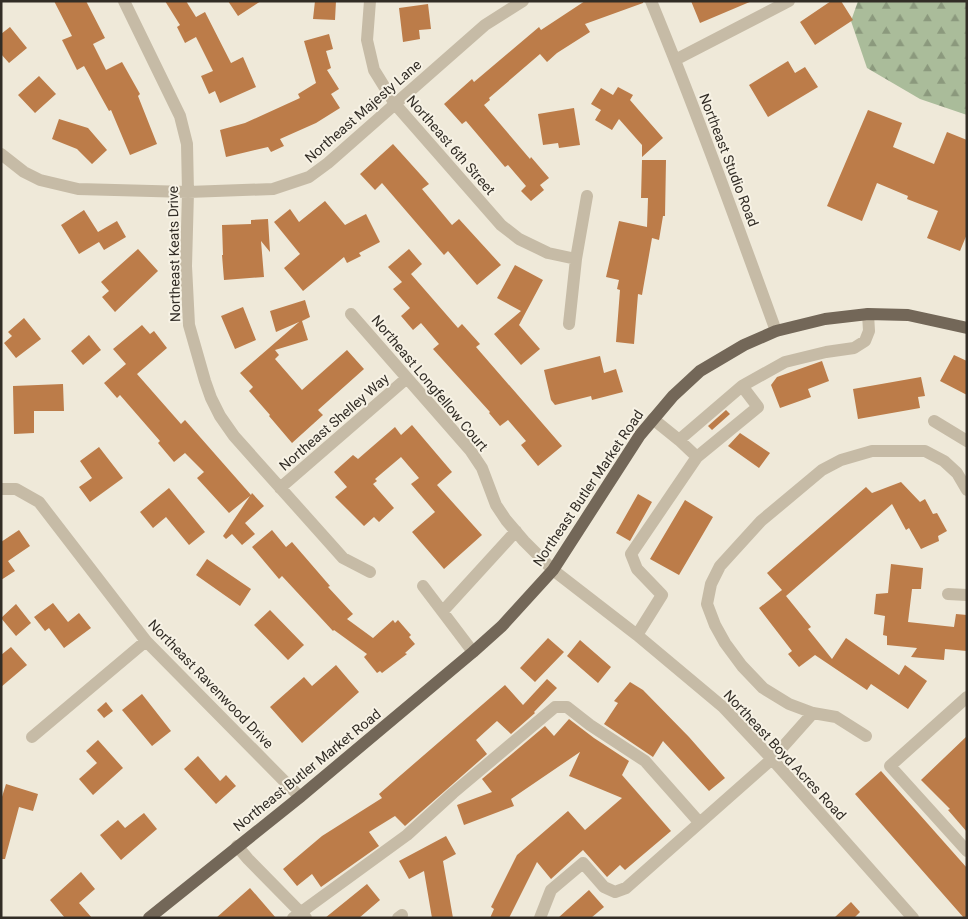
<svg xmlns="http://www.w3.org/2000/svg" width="968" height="919" viewBox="0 0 968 919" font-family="Roboto,sans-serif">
<defs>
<pattern id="forest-firs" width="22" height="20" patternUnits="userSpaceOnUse" patternTransform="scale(1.25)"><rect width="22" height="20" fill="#aabc9a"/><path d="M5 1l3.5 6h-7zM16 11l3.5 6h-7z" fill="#8b997d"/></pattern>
</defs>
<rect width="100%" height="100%" fill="#efe9d9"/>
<path fill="url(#forest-firs)" d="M858,1H967V115L920,99L867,68L851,21Z"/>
<path fill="#bc7c49" d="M54,1H86L105,38L93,44L106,70L122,62L140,94L138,96L157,144L130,155L111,110L109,111L84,66L77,70L62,40L72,36Z
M165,1H186L196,17L205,12L231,63L243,57L256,87L220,103L215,91L209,94L201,76L213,71L196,37L185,43L177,27L180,25Z
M228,1H261L238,16Z
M315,1H336L335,20L313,19Z
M585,1H643V3L585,24L590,32L557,53L547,62L540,54L489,98L490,100L484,105L530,159L531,157L549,178L540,185L544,190L531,201L521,191L526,186L508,165L505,167L466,121L462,124L444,104L472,79L474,82L539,27L541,30Z
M691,1H752L700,23Z
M831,1H841L853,20L815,45L800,22Z
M428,4L431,29L419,30L420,39L403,42L399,8Z
M10,27L27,48L9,63L1,54V34Z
M329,34L333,49L326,51L331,68L327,70L339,89L331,94L340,108L316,123L280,139L284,146L271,152L268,147L226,157L220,130L245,123L300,98L298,94L316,83L304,41Z
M788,61L795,73L805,67L818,87L768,117L749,85Z
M39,76L56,94L35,113L18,95Z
M618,87L633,95L630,100L663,138L642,157V145L619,119L612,130L595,120L601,110L591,104L601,88L613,95Z
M574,108L580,145L559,148L558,143L543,145L538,114Z
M868,110L902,123L893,147L934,164L947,132L967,140V234L960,251L927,238L938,211L907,199L908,196L877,183L862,221L827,206Z
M59,119L88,128L107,150L92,164L77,149L52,139Z
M393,144L429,184L422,189L452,225L459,219L501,265L477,285L448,251L444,255L382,183L375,190L360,174Z
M642,160H666L665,216H663L659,240L652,238L642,295L638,294L634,344L616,342L620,290L617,289L619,280L606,277L619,221L647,227L648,198H641Z
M325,201L345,225L366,214L380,242L359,253L361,256L347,263L344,257L303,291L284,268L300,254L274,222L290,209L299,222Z
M84,210L98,232L117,221L126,237L104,250L99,242L79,254L61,225Z
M268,219L270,252L261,241L264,277L224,280L222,255H223L222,225L251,224V220Z
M138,249L158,271L115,312L102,297L109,291L101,282Z
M409,249L422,264L411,274L458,328L462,324L480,344L476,347L562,446L538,466L521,445L526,441L508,420L500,426L489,413L490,412L433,349L439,344L421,323L413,330L401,316L410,308L393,289L402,282L388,267Z
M515,265L543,280L519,325L540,349L521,365L494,334L521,311L497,298Z
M305,300L310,317L302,321L308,340L275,350L279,355L275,359L302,390L347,350L364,369L318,410L323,415L292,443L269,416L270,415L249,391L253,387L240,373L299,322L276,332L270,311Z
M243,307L256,340L235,349L221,316Z
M24,318L41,339L16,358L4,343L12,336L8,332Z
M142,325L150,334L154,331L167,348L137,374L181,424L185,420L251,495L252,493L264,506L245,523L255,534L242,545L232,534L226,539L223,536L250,496L229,513L197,478L204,472L185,453L174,462L158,443L160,441L120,395L117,398L104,383L126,364L113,349Z
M89,335L101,350L83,365L71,351Z
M954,355L967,361V395L940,381Z
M600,356L604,373L616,369L623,392L592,400L591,396L555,405L551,400L544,370Z
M822,361L829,381L808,389L811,397L780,408L771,385L777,377Z
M921,377L925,396L918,397L920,408L858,419L853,389Z
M63,384L64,411H34V433L14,434L13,386Z
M726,410L730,414L712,430L708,426Z
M412,425L452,472L437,485L482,535L444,569L412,532L435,512L411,484L419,478L401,457L375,479L377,481L373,484L394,508L379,522L374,517L364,526L335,497L347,487L334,472L353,455L358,459L395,427L401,435Z
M740,433L770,453L759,468L728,446Z
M99,447L123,478L90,502L79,487L92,478L80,461Z
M901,482L920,502L925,499L933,514L937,513L947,531L938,536L939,541L921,549L909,528L906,530L892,504L786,596L811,627L808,629L832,659L846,638L899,675L905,665L927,681L908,709L871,684L867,690L815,655L799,667L788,654L792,651L759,608L782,590L767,573L866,487L872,493Z
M169,488L205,532L189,545L166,517L153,528L140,512Z
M638,494L652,502L630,541L616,533Z
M685,500L713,517L679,575L650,559Z
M19,530L30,546L8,561L15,571L1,580V542Z
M272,530L286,547L292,542L330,586L328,587L353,614L347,619L373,638L393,620L395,623L398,620L411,635L409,637L415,644L405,653L407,654L382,673L380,671L377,673L364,657L367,654L334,630L333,631L282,576L279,579L252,547Z
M207,559L251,589L240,606L196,575Z
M891,564L923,568L921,589H912L908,622L954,627L956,614L967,615V651L945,649L944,660L911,657L917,648L887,645V636L883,635L885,616L874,614L876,594L888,593Z
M53,603L68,622L79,613L91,628L64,648L49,628L45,631L34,617Z
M16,604L31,623L16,636L1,618Z
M270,610L304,645L288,660L254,625Z
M548,638L564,652L535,682L520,668Z
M580,640L611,667L598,683L567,656Z
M11,647L27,665L1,687V655Z
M336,665L359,692L302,743L270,707L304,677L312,686Z
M547,679L557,688L534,712L535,713L511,734L497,721L476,740L487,754L405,826L395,816L369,832L379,846L321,887L312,874L297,886L283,869L322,836L382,798L379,794L505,685L523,705Z
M630,682L643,690L689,737L725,778L709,791L663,741L653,757L604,724L618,703L614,701Z
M142,694L171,731L152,746L122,710Z
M106,702L113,711L104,718L97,710Z
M569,719L594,738L629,761L622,775L671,831L625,870L620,865L607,877L583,850L551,879L537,862L509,918H490L494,909L491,907L517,855L568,811L585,830L622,798L569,776L580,752L511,799L514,806L464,825L457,805L492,792L482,779L545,726L554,736Z
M967,736V832L948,810L950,809L921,780Z
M98,740L123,768L93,795L79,779L97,763L86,751Z
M198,756L220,781L226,775L236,786L216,804L184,769Z
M881,771L967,868V918H964L855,794Z
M6,784L38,794L33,811L19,807L5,859H1V800Z
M144,813L157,829L121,860L100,835L118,820L125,828Z
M446,836L456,854L443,861L453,918H432L424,871L409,879L399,861Z
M81,872L95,889L79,903L92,918H65L50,900Z
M367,884L380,900L359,918H325Z
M250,888L276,918H216Z
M589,890L604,907L591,918H558Z
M851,902L860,912L854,918H834Z"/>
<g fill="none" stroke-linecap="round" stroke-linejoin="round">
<path stroke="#c6bba6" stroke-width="12" d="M124,1L180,116L187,144L188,192L186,266L189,325L205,381L211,398L220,416L234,436L343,558L370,572
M370,1L367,40L374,70L395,104L501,225L519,239L548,253L576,259
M651,1C696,110 736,221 776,331
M675,60L789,1
M1,154L24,172L40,180L78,189L188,192L273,189L309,177L328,163L485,25L523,1
M351,314L470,450L482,468L496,505L506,520L524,541L553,570L637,635L723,707L772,759L913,918
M569,324L576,259L587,196
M742,386L785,362L826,352L854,348L865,341L869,331L868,314
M653,419L679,440L697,457
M934,421L967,441
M280,488L407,378
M1,489H16L39,502L146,641L300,797
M423,586L473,652
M948,594L967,595
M443,611L516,531
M637,635L662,595L637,569L631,554L697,457L758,407L742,386L679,440
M967,697L890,766L967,851
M866,736L836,717L813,713L789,704L763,688L742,666L725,643L715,625L707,604L711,584L720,566L761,521L822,470L841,460L872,451H925L944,461L957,473L967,490
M32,737L146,641
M237,846L248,859L306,918
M293,918L407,835L453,793L555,707H567L590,725L645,761L699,822
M398,918L402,915
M540,918L551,890L583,863L604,887L615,892L626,888L772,759L813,713"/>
<path stroke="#736758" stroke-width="12" d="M149,918L300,797L473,652L502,626L553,570L640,435L673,396L700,371L744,345L776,331L825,319L868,314L908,315L967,328"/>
</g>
<g text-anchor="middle" stroke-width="4" stroke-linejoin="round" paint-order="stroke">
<g font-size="14" fill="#322d26" stroke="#f7f2e5">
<text transform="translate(363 111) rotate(-41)" y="5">Northeast Majesty Lane</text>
<text transform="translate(451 145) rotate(49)" y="5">Northeast 6th Street</text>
<text transform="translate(729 160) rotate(69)" y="5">Northeast Studio Road</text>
<text transform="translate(174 254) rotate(-91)" y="5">Northeast Keats Drive</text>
<text transform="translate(430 383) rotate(50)" y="5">Northeast Longfellow Court</text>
<text transform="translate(334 422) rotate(-41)" y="5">Northeast Shelley Way</text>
<text transform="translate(588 488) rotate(-56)" y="5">Northeast Butler Market Road</text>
<text transform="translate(211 684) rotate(46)" y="5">Northeast Ravenwood Drive</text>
<text transform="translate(785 755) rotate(47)" y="5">Northeast Boyd Acres Road</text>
<text transform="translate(307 770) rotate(-39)" y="5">Northeast Butler Market Road</text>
</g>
</g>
<rect width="968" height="919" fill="none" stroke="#322d26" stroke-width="5"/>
</svg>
